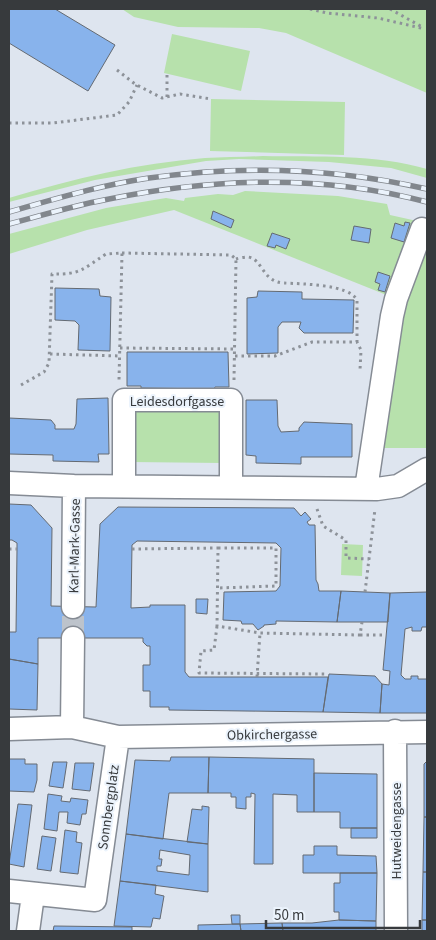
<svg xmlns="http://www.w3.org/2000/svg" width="436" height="940" viewBox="0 0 436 940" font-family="'Source Sans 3',sans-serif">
<rect width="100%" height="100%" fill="#dee5ef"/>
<path fill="#b7e1ac" d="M122,9H427V93L286,33L259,28L178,27L134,17Z
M172,34L250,51L241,91L164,73Z
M211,99L345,102L344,155L210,151Z
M263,156C316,157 376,154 427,169V178L391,168L329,162L239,159L206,161L95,180L9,202V198C73,179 138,163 205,158C224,157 243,157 263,156Z
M245,191L338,196L387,204L390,215L417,221L427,225V448H363L389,296L174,210L87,230L9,254V234L106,208L166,198L184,201L185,198L218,194L233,195Z
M221,410L222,463L131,462V411Z
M342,544L363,545L362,576L341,575Z"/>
<path fill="#88b3ec" stroke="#646a72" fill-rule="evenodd" d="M9,9H55L115,45L88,91L9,43Z
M213,211L234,220L231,228L211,219Z
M405,222L410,223L404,242L391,238L395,223L404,226Z
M354,226L371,229L369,243L351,240Z
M272,233L290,239L286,249L276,245L275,248L267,246Z
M378,272L390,276L385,292L378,290L380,284L375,282Z
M55,288L99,289L100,296L111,297L110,351L78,350L79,325L75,321L55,320Z
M258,291L302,292V299L354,300L353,333H304L299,328L301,322H282L278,327V353L247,354V298L257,297Z
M127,352H228L229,387H215L214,389L141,388V386H127Z
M108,398L109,454H98L99,462L53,461V455L9,454V418L51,420L55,425V429H74L76,424L77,399Z
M246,400H277L278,426L281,432L299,431V428L304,422L352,424V457H301V464L256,463V456L246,455Z
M9,504L31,505L52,528L51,606L96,607L100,524L118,507L294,508L301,516L305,512L311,519L307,522L309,525H315L316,580L318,584L319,591H341L337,622L276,621V624L264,625V626L258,630L253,624H242L241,621L223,620L224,592L276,591L280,586L281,548L276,543L137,541L132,545L131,608L150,607V605H185V672L189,677H328L323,712L169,710V707H150V691H143V665H150V646H147L143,642V638H38V664L9,659V632H16L17,549V543L12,540H9Z
M341,591L390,593L388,622H337Z
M427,592V627H422L421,631H412V627L405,629L401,675L405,679H411V676H418V679H427V713H380L382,684L389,685L390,671L383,670L390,593Z
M196,599H208L207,614L196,613Z
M9,659L38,664L37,710L9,709Z
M329,674L375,676L382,684L380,713L323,712Z
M171,757H209L208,793H169L163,839L126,834L135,760L170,761Z
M209,757L314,759V812H297V795L273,794V864H254L255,794L251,793V797H246V809L236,808V797H231V793H208Z
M9,759H25V764H37V780L34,792L9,791Z
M427,761V817H424V764Z
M53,762H67L63,788L49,786Z
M75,763H94L90,791L72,789Z
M314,773L377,774V828H340V812H314Z
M48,794L62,796L61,801L70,802L71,798L88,800L86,814H82L80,825L67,823L68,812H59L57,831L44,829Z
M18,804L32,805L24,867L9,864Z
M202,806L209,807L208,844L187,842L192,809L202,810Z
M424,817H427V872H423Z
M351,828H377V838H351Z
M65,830L77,832L76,842L82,843L78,874L60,872Z
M126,834L208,844V892L120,881ZM160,850L190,855L189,875L157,871V866H161L162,859H159Z
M42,836L56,838L51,871L37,869Z
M314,846H337V855L376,856L377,873H303V855H314Z
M423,872H427V920H422Z
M340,873H377L376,921L339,920V912H334V883H340Z
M120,881L156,885L155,894L164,896L160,919L153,918L151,927L114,926Z
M231,915H240V924H232Z
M339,920L376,921V931H283L282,923H312Z
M422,920H427V931H422Z
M282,923L283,931H241L240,924Z
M240,924L241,931H198V925Z
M54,926L132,927V931H53Z"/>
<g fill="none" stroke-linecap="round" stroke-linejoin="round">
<path stroke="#bdc3cb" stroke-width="22" stroke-dasharray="22 11" stroke-linecap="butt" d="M73,638V607"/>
<defs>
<path id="minor" d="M9,483L74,486L377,489L398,486L427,469
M124,485V400H231V487
M366,489L392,316L396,299L422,229
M73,607L74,486
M72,727L73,638
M9,729L72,727L118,737L427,732
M395,731L396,931
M9,891L95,900L118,737
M28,931L33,895"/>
</defs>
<use href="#minor" stroke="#858b94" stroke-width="25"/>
<path stroke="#8d9299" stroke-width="3" stroke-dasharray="2.5 4" stroke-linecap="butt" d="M310,9L327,13L378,18L425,29
M390,9L424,28
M117,70L135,84L162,98L180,94L211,99
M167,75V97
M9,123H53L117,115L129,102L137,85
M122,253L231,255L236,259L234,380
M236,259C239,258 244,257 248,257C263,259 262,282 284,283C301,284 349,284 357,300V342
M120,348L235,349
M50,354L120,356
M235,356H275L312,342H357L361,350L360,370
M21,385L44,372L49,363L52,274C81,275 84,268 106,254L122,253L119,380
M317,509L323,526L346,540V558L369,559
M218,548H276V586L218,588
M9,549H17
M132,549L218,548L217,626L260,633L360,635L362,622
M365,592L375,509
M217,626L214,650L201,651L199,673L325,674
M360,635H383
M257,677L260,633"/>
<use href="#minor" stroke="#fff" stroke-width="22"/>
<defs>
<path id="rail" d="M9,212C55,199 101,185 149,178C242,165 336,168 427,189
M9,224C40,216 72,206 104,200C211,178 322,174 427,202"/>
</defs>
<use href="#rail" stroke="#82878d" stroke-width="5.5"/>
<use href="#rail" stroke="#ebf3fc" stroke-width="4" stroke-dasharray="11" stroke-linecap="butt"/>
</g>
<g text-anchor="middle" stroke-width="4" stroke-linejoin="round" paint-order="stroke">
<g font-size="14" fill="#373a3d" stroke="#ebf3fc">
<text x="177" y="406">Leidesdorfgasse</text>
<text transform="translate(74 546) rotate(-89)" y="5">Karl-Mark-Gasse</text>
<text transform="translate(272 734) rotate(-1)" y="5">Obkirchergasse</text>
<text transform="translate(108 807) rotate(-82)" y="5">Sonnbergplatz</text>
<text transform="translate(396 831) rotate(-90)" y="5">Hutweidengasse</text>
</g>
</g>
<rect width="436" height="940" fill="none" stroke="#373a3d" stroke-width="20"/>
<path d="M266 920v8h154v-8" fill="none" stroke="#373a3d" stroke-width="2.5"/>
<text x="274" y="920" font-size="15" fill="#373a3d" stroke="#ebf3fc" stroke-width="4" paint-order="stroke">50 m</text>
</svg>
